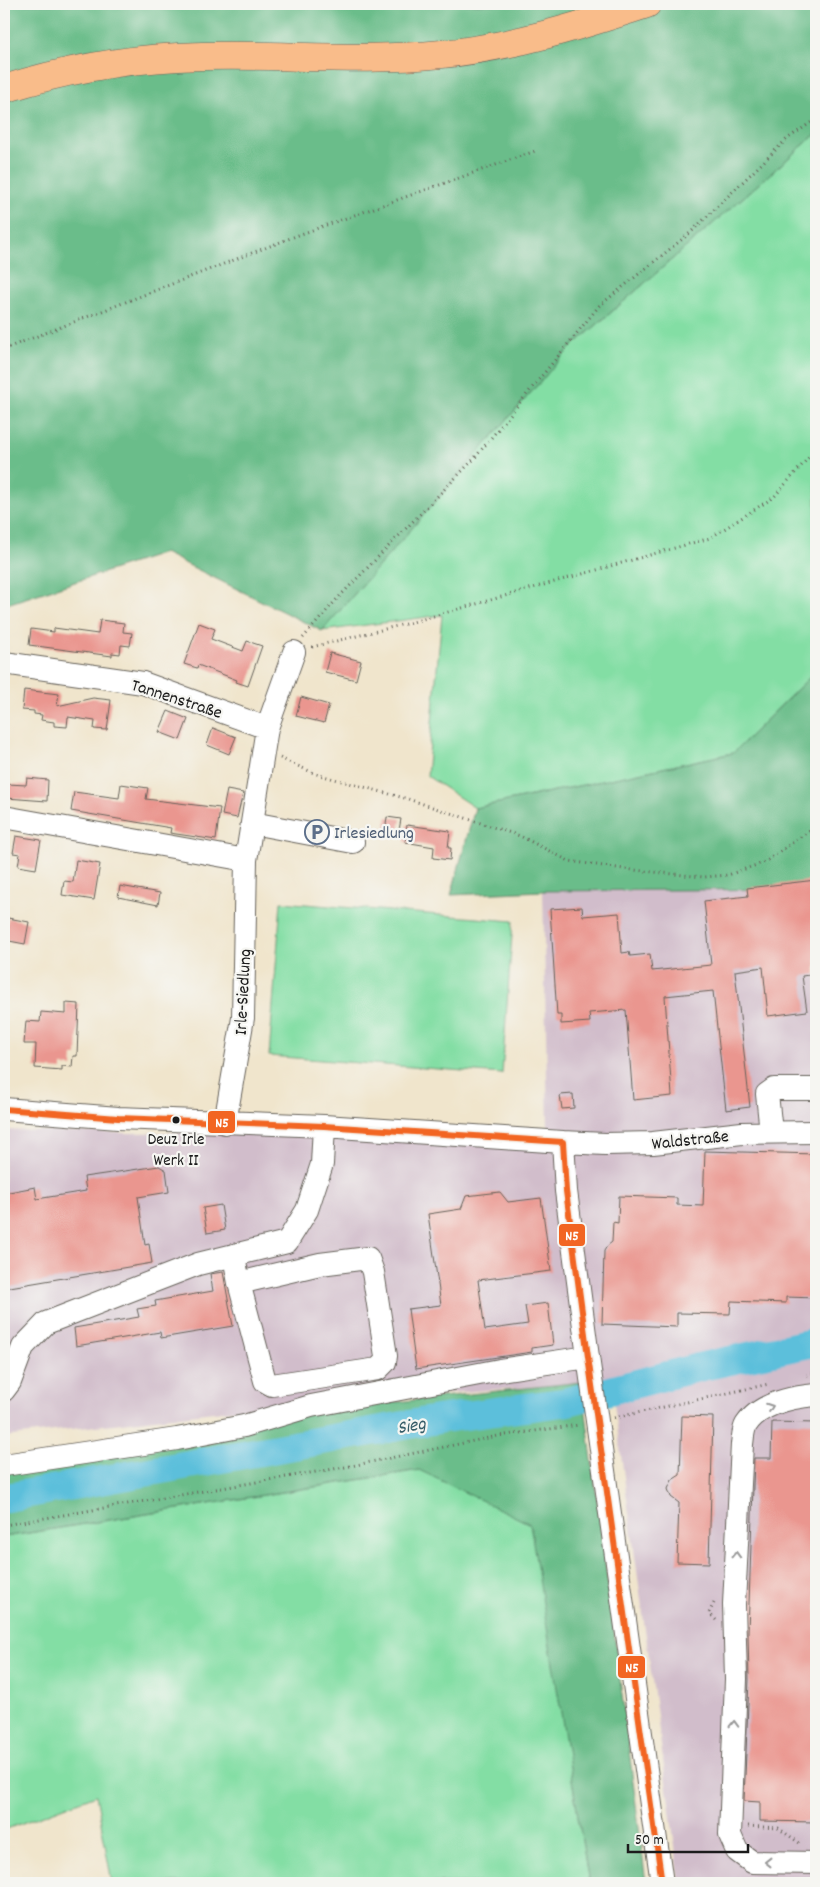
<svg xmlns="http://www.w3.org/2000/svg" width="820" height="1887" viewBox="0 0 820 1887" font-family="Dekko,sans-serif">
<rect width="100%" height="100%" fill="#f6f6f2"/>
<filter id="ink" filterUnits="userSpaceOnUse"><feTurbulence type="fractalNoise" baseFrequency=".02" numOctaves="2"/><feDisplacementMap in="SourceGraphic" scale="10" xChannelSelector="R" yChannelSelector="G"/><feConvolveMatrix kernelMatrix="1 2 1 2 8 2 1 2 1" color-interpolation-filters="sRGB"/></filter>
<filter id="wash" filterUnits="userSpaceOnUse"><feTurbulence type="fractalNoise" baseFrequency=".0096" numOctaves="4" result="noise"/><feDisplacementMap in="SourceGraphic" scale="20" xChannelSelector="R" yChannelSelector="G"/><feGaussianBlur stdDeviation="1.12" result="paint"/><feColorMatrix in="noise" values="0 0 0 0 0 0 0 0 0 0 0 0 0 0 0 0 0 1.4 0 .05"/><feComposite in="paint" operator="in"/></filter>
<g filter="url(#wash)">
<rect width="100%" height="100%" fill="#f0e5cc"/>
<path fill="#d1bdcb" d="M816,889V1883H680L611,1382H592L222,1411L4,1437V1130L127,1133L548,1128L543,891Z"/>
<path fill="#83dea4" stroke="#507d60" d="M816,134V671L733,753L475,808L427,776L442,615L322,631L569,349Z
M281,902L513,921L502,1074L269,1056Z
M420,1470L531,1524L589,1883H112L96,1795L4,1830V1537Z"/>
<path fill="#6abd8a" stroke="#436c53" d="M4,4H816V134L569,349L322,631L164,553L4,605Z
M816,671V889L543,891L451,895L475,808L733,753Z
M582,1382L646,1883H589L530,1524L419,1470L4,1537V1470L312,1411Z"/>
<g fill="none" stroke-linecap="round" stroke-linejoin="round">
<path stroke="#5cbfdb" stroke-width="29" d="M4,1498L440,1419L566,1402L700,1367L816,1342"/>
</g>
<g id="blocks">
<path fill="#ea968f" d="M100,620L124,623L123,632L132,633L130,646L121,645L120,654L112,653V656L29,645L31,629L54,632V628L98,634Z
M199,623L215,629L211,639L243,651L247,641L262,646L248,686L236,682L237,680L198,665L197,668L184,664Z
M330,653L361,661L356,680L325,672Z
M24,690L59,694L57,706L93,698L111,700L107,730L94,729L95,721L68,717L67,727L54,726V722L41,720L42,715L34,714V711L22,710Z
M301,697L329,705L324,723L296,716Z
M168,711L188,719L180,740L159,732Z
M213,728L236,737L229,754L207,745Z
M27,778L48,780L47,801L6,798L8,784L26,785Z
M121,784L148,788L146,799L220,808L216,840L170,833L171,828L71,811L74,792L119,798Z
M227,790L243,793L237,818L222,815Z
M387,817L401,819L398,836L385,833Z
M407,825L450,831L448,848H451L450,860L433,858L434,847L405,842Z
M16,836L41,840L36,869L18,866L20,854L13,853Z
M76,860L100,864L94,900L62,895L64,881L73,882Z
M816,880V974L802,976L807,1011L768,1016L763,967L735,971L750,1107L726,1110L713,991L665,996L672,1096L633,1100L626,1010L589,1013L590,1022L561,1024V1015H557L550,909L582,907L583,916L619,913L622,953L629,952L630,956L650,954L652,971L711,965L704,901L748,896L747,888Z
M120,886L160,893L158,905L118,897Z
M8,918L29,922L25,944L4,940Z
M66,1003L79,1004L77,1056H73L72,1067L62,1066V1070L35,1068L36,1044H24L26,1021L40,1022L41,1012L66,1014Z
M573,1094L574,1108L562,1109L560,1095Z
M705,1151L816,1154V1298L786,1297V1303L731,1301L730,1314L677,1313V1327L602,1324L604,1251L607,1246L612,1242L613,1222L618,1223L619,1196L677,1198V1205L703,1206Z
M159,1166L166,1170L169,1192L138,1197L145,1245L149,1244L152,1263L4,1288V1193L35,1187L37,1199L86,1191L84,1177Z
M500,1192L508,1202L541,1198L551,1271L478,1280L485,1330L528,1324L525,1306L548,1303L553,1345L532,1348V1352L416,1369L408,1309L441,1305L428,1214L461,1209L466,1196Z
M221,1205L225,1230L207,1233L203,1208Z
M223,1272L233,1326L161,1338L160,1332L76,1346L74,1328L139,1317L137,1309L156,1306L155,1301L213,1291L210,1274Z
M682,1416L713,1417L709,1563L677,1562L679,1503L671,1497L668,1489L672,1480L680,1475Z
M772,1422L816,1423V1822L760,1821V1802L744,1801L749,1680L748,1632L754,1458H771Z"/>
</g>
</g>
<g filter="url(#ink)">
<use href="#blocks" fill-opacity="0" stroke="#66625a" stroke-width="1"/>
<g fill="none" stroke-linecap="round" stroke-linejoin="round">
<defs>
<path id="minor" d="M4,663L143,683L267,728
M4,817L246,860
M252,823L353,842
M4,1109L118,1118L324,1126L563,1142L566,1191L588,1357L662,1883
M225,1123L243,1018L246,860L252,823L267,728L294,652
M771,1132L767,1094L774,1089H816
M563,1142L605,1144L653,1143L742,1133L816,1132
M234,1256L239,1283L320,1264L368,1258L373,1272L386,1356L385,1362L378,1369L272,1385L265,1381L239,1283
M4,1390L10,1382L23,1347L46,1323L198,1264L287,1242L307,1210L322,1164L324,1126
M816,1395C793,1397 760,1403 746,1425C743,1430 743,1438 742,1444L734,1604L736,1679L730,1835L737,1851L752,1862L816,1863
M4,1465L177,1439L244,1426L311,1406L500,1370L588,1357"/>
<path id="major" d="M4,89C61,71 118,60 178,57C266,52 354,63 442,54C512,47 580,26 647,4"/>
</defs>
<use href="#minor" stroke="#66625a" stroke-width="24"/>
<use href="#major" stroke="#66625a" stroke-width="29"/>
<path stroke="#66625a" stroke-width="3" stroke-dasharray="1 4" stroke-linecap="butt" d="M4,349L301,234L538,150
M303,638L337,599L473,460L599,306L690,233L787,139L816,119
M312,647L409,623L710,538L774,497L816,449
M280,758L316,774L408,799L520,836L569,861L624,869L704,877L728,875L765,862L816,826
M807,1375L816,1373
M614,1418L769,1384
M4,1525L351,1466L498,1436L579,1425
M714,1603L709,1613L716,1620
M748,1826L778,1828L801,1844"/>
<use href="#minor" stroke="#fff" stroke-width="22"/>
<use href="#major" stroke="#f9bc8a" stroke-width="28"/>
<defs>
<path id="bus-1" d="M4,1109L118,1118L324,1126L563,1142L566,1191L588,1357L662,1883"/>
</defs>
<use href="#bus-1" stroke="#f6f6f2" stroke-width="10"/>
<use href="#bus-1" stroke="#f26522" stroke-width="6"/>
</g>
<defs><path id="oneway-chevron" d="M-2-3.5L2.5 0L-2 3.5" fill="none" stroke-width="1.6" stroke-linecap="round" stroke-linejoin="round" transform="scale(1.25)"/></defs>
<g stroke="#999">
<use href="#oneway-chevron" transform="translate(770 1407) rotate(-20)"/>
<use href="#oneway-chevron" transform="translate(736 1555) rotate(-88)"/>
<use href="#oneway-chevron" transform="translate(734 1724) rotate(-88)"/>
<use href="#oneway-chevron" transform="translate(768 1862) rotate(-180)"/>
</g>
</g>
<defs>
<symbol id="parking-ring" viewBox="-11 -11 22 22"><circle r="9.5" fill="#f6f6f2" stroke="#5c6f8a" stroke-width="1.5"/><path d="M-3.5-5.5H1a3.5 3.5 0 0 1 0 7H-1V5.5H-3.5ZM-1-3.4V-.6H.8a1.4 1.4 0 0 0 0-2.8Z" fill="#5c6f8a"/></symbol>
</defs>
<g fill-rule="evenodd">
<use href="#parking-ring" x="303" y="818" width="28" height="28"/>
</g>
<circle fill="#1c1c1c" stroke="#f6f6f2" stroke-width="2" cx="176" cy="1120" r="4.5"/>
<g text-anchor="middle" stroke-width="4.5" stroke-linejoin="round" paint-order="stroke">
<g font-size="17" fill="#1c1c1c" stroke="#f6f6f2">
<text x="176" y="1144">Deuz Irle<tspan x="176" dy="21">Werk II</tspan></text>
</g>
<g font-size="18" fill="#1c1c1c" stroke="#f6f6f2">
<text transform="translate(177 698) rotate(18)" y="6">Tannenstraße</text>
<text transform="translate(242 992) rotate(-87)" y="6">Irle-Siedlung</text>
<text transform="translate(690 1139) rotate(-6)" y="6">Waldstraße</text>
</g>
<g font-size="18" fill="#4e5e75" stroke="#f6f6f2" text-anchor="start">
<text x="334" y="838">Irlesiedlung</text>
</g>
<g font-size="19" font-style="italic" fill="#365d68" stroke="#f6f6f2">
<text transform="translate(411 1424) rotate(-10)" y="7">Sieg</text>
</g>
</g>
<g stroke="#f6f6f2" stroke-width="2">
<rect x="207" y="1110" width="29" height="24" rx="5" fill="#f26522"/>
<rect x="558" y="1223" width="28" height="24" rx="5" fill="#f26522"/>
<rect x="617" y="1655" width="29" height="24" rx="5" fill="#f26522"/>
</g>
<g font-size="14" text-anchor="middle" font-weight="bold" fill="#fff">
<text x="222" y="1127">N5</text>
<text x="572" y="1240">N5</text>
<text x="632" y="1672">N5</text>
</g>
<rect width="820" height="1887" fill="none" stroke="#f6f6f2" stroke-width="20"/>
<path d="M628 1844v8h120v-8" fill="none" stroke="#1c1c1c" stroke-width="2.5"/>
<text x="635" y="1844" font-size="15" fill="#1c1c1c" stroke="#f6f6f2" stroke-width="4" paint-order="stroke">50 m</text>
</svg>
